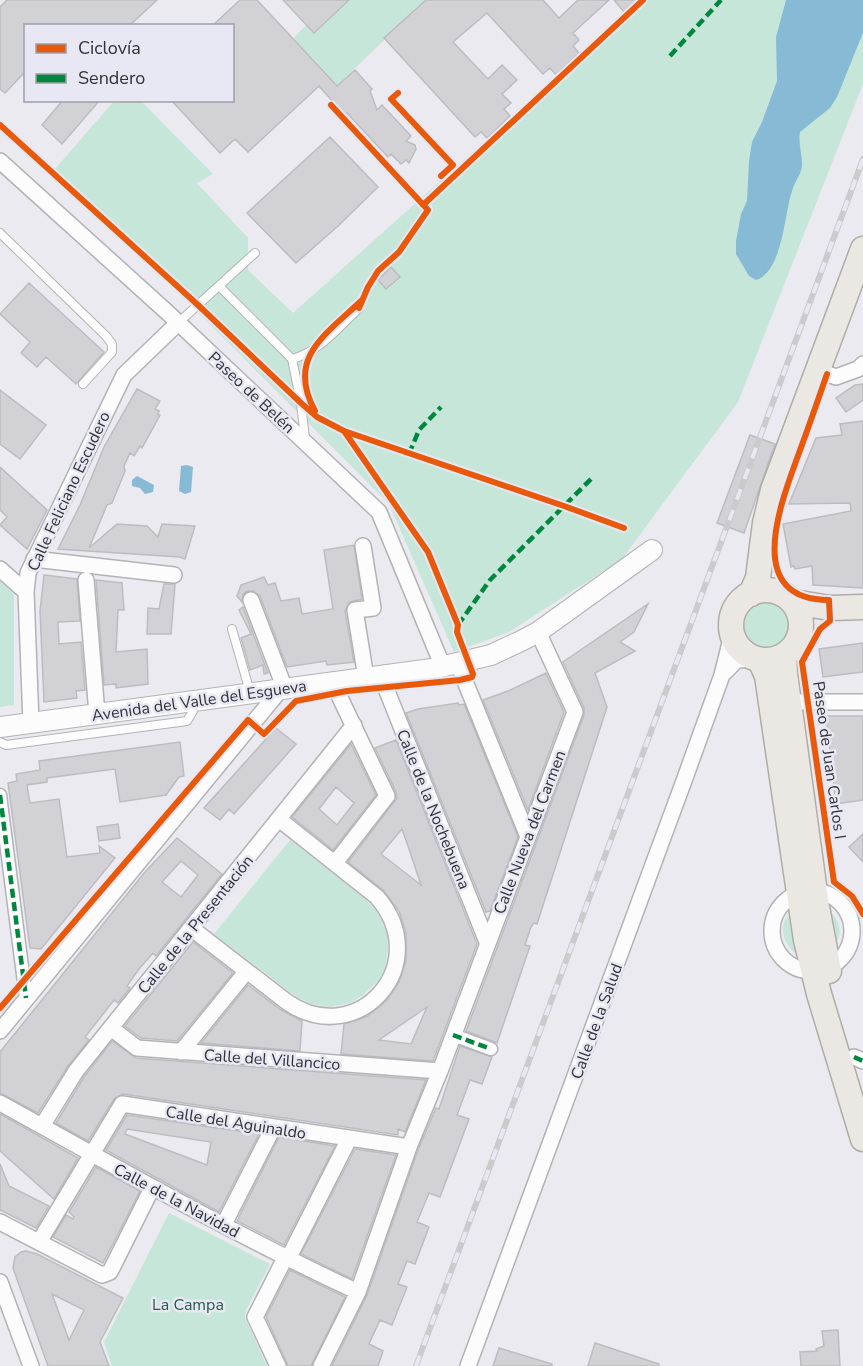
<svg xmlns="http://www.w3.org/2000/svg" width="863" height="1366" viewBox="0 0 863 1366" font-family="'Nunito Sans',sans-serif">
<rect width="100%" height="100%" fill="#eaeaf0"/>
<path fill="#c6e6d9" d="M350,0H426L327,95L318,87L328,77L293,39L306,25L314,33Z
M642,0H863V84L738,402L622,559L509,632L454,652L389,504L55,169L114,101H141L213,174L197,183L248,238V270L293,313Z
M0,581L14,594V705L0,707Z
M739 625a26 26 0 1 1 52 0a26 26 0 1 1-52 0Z
M290,840L365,899L378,913L387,931L388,950L385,969L378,981L362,996L350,1003L331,1007L311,1004L294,995L214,934Z
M823,906C840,917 846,934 831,950Z
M793,911L801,957C783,947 775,925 793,911Z
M169,1213L270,1264L246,1310L245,1318L267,1366H112L104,1342Z"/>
<path fill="#87bad5" d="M786,0H863V33L837,97L830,108L800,132C798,143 802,153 802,165C802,174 794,182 792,191C784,215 783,271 756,280L749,276L736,254V241L741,214L747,201L749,161L752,142L762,122L777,81L776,37Z
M187,465L193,467L191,492L185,494L179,491L181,466Z
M137,476L154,485L153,492L145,494L140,488L132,486V480Z"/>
<path fill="#d1d1d6" stroke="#bcbcc1" stroke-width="1.5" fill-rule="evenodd" d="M7,0H157L129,26H26V71L5,93L0,89V7Z
M240,0H257L337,86L355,70L372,89L370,91L377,110L382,105L411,136L406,141L415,145L416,149L409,163L406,160L401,164L391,154L388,157L347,113L345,115L319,86L248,152L235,139L220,153L171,100H232V26H212Z
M283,0H349L314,33Z
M426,0H543L559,18L578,0H609L573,33L579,40L573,46L579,53L556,75L550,68L543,74L487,13L453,42L488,79L502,65L517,80L502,94L511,103L504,109L510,116L487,138L481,132L475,137L384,38Z
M614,0H637L624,12Z
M63,100H100L62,144L42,125Z
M330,137L378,187L338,226L296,263L247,213Z
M391,267L400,277L386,289L378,280Z
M29,283L104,352L76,384L46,357L37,367L21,353L30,342L0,314Z
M863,384V400L846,412L836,398L855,385Z
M137,389L160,401L155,409L159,411L158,414L160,415L142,448L140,446L134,456L130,453L124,466L125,471L112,503L107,505L89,548L117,524L147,526L158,537L162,524L195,526L185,559L179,557L58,549L80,505L104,447Z
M0,390L46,425L20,459L0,444Z
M863,421V588L813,585L812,566L795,569L794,566L791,567L783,524L851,511L850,503L789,504L816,438L842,435L840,424Z
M750,435L775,444L744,533L717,523Z
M0,467L47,510L27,549L0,525L7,517L0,510Z
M354,545L362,599L350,602L345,611L354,662L327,665L326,661L287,667L260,596L253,591H248L243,594L242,602L237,596L241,585L264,577L268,585L275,583L281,601L299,598L302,614L333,609L324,550Z
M44,575L77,579L80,621L58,622L59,644L81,642L85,690L76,691L77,698L44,702L40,611Z
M96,580L122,583L124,610H118L116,652L147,649L148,684L116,688V684L104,685Z
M164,584H175L171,634H147L148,608L159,609Z
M648,604L634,632L620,642L635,651L595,673L607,707L537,924L534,923L531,927L525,945L530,946L497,1043L466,1031L584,715V708L563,662Z
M243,607L268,673L264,674L263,665L250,670L241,638L251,634L239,610Z
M863,643V672L823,677L819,649Z
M546,673L564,712L528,810L483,700L508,691Z
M458,703L459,705L464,704L518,837L490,911L486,912L406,713L418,709Z
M826,716H863V800L836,804Z
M276,728L296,744L234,814L229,809L220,820L204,808Z
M396,740L477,944L433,1061L341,1054L344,1024L368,1016L387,1000L399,982L406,961V933L399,911L383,890L348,862L397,798L396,792L375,748ZM402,829L410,852L421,885L381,854ZM427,1007L411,1044L379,1040Z
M180,742L184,776L179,777L166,795L120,802L115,769L47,778V782L27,785L30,803L59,799L67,857L100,853L99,846L115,858L41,949L30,948L8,783L17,781L16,774L40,770L39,761Z
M351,744L376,795L333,850L292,817ZM336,787L354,803L337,825L319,809Z
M118,824L120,838L99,841L97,827Z
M863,834V862L849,847Z
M177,838L222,874L156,956L153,953L139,969L127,986L130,988L118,1003L114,1000L85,1037L89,1040L68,1066L38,1113L0,1093V1052L145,872ZM181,861L198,875L181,897L162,882Z
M193,942L233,973L177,1041L141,1038L125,1026Z
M248,985L281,1010L302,1021L300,1051L201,1043Z
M112,1041L136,1058L426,1080L405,1132L398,1129V1135L123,1094L114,1099L88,1141L56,1123L84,1077Z
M460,1046L492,1057L482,1084L470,1080L457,1115L469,1119L440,1197L429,1193L417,1222L429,1227L415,1264L407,1261L398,1284L407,1287L392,1325L380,1320L369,1344L383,1351L378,1366H332L367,1295L418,1150L436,1108L439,1109Z
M0,1114L78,1158L54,1199L0,1151Z
M127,1115L259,1134L219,1212L106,1150ZM127,1129L211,1142L207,1165L125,1134Z
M279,1137L335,1146L284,1245L237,1221Z
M355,1149L396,1155L352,1279L301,1254Z
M0,1164L9,1186L49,1206L36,1228L0,1210Z
M96,1167L140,1191L103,1263L53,1237L66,1215L73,1219L74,1217L69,1212Z
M26,1251L37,1254L123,1298L100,1342L109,1366H48L13,1268L15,1257L21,1252ZM52,1294L84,1310L69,1340Z
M290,1270L345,1297L311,1366H288L266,1317Z
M838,1330L840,1366H801L800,1352L817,1351L816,1349L824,1346L822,1331Z
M595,1343L659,1364V1366H588Z
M499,1348L552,1364V1366H493Z"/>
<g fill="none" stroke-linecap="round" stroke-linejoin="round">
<defs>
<path id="service" d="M0,233L106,336L112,344V352L83,384
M219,286L292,359L301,403L305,439
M178,323L255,253
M292,359C318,353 340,326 359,308
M232,629L250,692
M0,742L6,745L187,721L193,711L192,703"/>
<path id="pedestrian" d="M0,795L26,998
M453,1035L491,1049"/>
<path id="minor" d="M0,161L168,313L379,512L443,667
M817,370L836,377L858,369L863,364
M363,546L373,608L355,610L366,678
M34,559L174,575
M0,569L26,592
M86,580L97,714
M251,600L285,689
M458,664L528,837
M722,675L737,660L754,659
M381,676L487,942
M333,683L387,796L335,863
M789,702H863
M31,723L26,592L28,573L124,375L178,323
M772 931a40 40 0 1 1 80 0a40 40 0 1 1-80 0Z
M191,928L287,1002C358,1051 435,964 377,897L280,820
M111,1028L137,1048L440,1071
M0,1031L281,689
M181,1052L246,972
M854,1057L863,1061
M0,1103C118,1168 235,1235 358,1292
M42,1126L76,1071L354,725
M0,1222L102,1275L110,1272L152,1188
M224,1224L273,1128
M39,1242L122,1104L409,1147
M288,1259L349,1139
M0,1282L31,1366
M278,1366L255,1317L285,1258
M321,1366L358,1292L409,1147L440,1071L575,712L538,632
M468,1366L685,778L722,675L732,635"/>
<path id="tertiary" d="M0,727L432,669L491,655L521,641L538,632L652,550"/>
<path id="primary" d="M731 625a35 35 0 1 1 70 0a35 35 0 1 1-70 0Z
M751,594L758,578L765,523L773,490L863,249
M793,602L830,608L863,607
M784,656L785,674L817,907L829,971
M760,660L767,676L806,940L819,994L863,1139"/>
</defs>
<use href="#service" stroke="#b3b3b7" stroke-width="10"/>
<use href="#pedestrian" stroke="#b3b3b7" stroke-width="15"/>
<use href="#minor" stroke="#b3b3b7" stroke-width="18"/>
<use href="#tertiary" stroke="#b3b3b7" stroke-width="22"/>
<use href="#primary" stroke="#b1aca4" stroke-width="27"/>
<use href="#service" stroke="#fcfcfd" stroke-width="8"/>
<use href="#pedestrian" stroke="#fcfcfd" stroke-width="12"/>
<use href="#minor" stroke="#fcfcfd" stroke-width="15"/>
<use href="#tertiary" stroke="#fcfcfd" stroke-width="20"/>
<use href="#primary" stroke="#ebe8e3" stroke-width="24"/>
<defs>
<path id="rail" d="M416,1366L863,159"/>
</defs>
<use href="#rail" stroke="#cbcbcd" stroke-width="6"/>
<use href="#rail" stroke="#e7e8f3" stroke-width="4" stroke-dasharray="11" stroke-linecap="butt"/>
<path stroke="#00873e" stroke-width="4.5" stroke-dasharray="9 4.5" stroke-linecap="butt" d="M670,56L721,0
M409,454L419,430L441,407
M458,625L490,580L593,477
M0,795L26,998
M453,1035L491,1049
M854,1057L863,1061"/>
<defs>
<path id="cycleway" d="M398,93L391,99L453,165L441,176
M331,105L428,210L399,252L378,271L368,287L359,308
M0,125L198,305L301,403L317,417L344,431L564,506L624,528
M423,205L643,0
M827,374C818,400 809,426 799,453C782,500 741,600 829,600L830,621L820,629L802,662L834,882L852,896L863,914
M315,411C286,358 325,335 361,301
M0,1008L248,720L264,734L296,701L347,691L460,680L472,677L473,674L457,632L458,625L428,552L344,431"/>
</defs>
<use href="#cycleway" stroke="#e7e8f3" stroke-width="10"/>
<use href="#cycleway" stroke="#e8590c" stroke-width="6"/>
</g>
<g text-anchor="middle" stroke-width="5" stroke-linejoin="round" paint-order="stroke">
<g font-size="16" fill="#313136" stroke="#e7e8f3">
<text transform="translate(252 392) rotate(43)" y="6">Paseo de Belén</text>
<text transform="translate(68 491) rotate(-65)" y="6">Calle Feliciano Escudero</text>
<text transform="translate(199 700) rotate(-8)" y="6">Avenida del Valle del Esgueva</text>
<text transform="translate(830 760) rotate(82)" y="6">Paseo de Juan Carlos I</text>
<text transform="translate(434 809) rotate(68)" y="6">Calle de la Nochebuena</text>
<text transform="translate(529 832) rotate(-69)" y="6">Calle Nueva del Carmen</text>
<text transform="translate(195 924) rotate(-51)" y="6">Calle de la Presentación</text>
<text transform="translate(596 1021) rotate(-70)" y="6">Calle de la Salud</text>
<text transform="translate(272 1059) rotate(4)" y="6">Calle del Villancico</text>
<text transform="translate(236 1122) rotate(9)" y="6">Calle del Aguinaldo</text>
<text transform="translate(177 1200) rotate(28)" y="6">Calle de la Navidad</text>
</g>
<g font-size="16" fill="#255f48" stroke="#e7e8f3">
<text x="188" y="1310">La Campa</text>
</g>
</g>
<rect x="24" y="24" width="210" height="78" fill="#e7e8f3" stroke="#9e9fa7" stroke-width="1.5"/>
<rect x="36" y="44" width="30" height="9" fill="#e8590c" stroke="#9e9fa7" stroke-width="1.5"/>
<text x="78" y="54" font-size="18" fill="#313136">Ciclovía</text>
<rect x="36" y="74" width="30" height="9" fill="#00873e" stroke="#9e9fa7" stroke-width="1.5"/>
<text x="78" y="84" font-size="18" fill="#313136">Sendero</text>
</svg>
